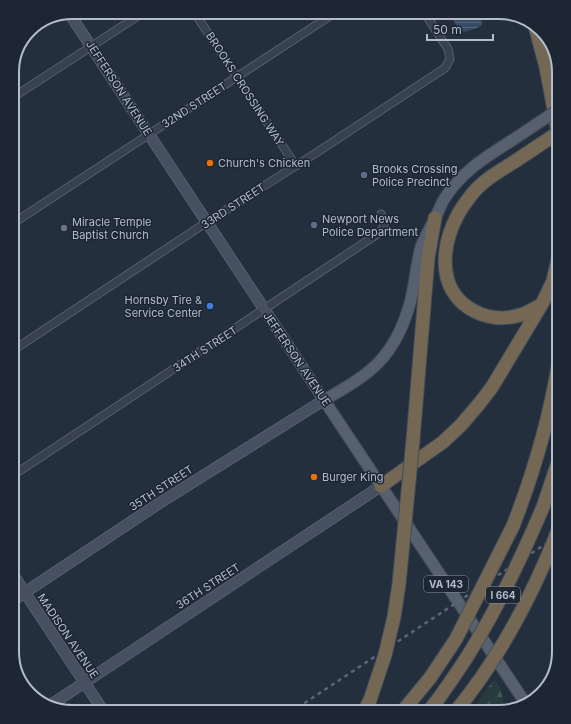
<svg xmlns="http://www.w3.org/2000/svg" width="571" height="724" viewBox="0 0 571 724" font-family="Inter,sans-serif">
<defs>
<pattern id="forest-firs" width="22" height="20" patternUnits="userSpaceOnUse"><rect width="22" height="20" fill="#263c3f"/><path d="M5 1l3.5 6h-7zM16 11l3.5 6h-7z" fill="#435659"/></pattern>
<pattern id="water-rules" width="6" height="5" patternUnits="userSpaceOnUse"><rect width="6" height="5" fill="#394c67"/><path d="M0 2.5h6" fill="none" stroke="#53647b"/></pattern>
</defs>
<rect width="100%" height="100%" fill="#242f3e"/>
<path fill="url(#forest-firs)" d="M494,679C502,688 505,700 501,711L471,712Z"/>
<path fill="url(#water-rules)" d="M448,12H478L481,18L482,25L477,28L464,32L457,26Z"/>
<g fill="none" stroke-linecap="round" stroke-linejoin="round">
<defs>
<path id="street" d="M194,12L296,166
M12,98L144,12
M12,224L336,12
M12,351L207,222L316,153L445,68L450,59L448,49L424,12
M12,476L379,233C385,227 386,221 381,214"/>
<path id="secondary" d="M12,573L104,712
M12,601L158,504L324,400L69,13
M49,706L381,486"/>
<path id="primary" d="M511,141C484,158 460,173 443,201C440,207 438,213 434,220C430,229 424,238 421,247C416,265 415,285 410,303C395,357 371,374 324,400L526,704"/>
<path id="highway" d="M535,26L546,67L559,137
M514,162C498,172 480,182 469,198C453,218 442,246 446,272C451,307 488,325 520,315C528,313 535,308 542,304
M413,440L428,258L435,218
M381,486L443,442L461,425L479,404L492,387L542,304L553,281L559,255
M543,507L559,459
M513,526C534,472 550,417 559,360
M364,712L370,700
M402,712L430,678L442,660
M428,712L439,698L453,678
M455,712L467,697"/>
</defs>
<use href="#street" stroke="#565f6c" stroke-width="9"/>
<use href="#secondary" stroke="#565f6c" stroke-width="12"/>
<use href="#primary" stroke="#414a57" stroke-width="13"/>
<use href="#highway" stroke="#434c59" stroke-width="15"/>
<use href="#street" stroke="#38414e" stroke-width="7"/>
<use href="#secondary" stroke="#465061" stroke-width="10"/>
<use href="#primary" stroke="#56606e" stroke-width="11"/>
<use href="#highway" stroke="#746855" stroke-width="13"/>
<path stroke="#5a6575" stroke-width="2.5" stroke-dasharray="4 4" stroke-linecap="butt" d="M291,712L559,535"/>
<defs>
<path id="primary-bridge" d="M511,141L559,109"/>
<path id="highway-bridge" d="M514,162L559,132
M442,660L456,639L513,526
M453,678C490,625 518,566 543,507
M467,697C506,646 536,587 559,528
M370,700L385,655L394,617L399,584L413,440"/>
</defs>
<use href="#primary-bridge" stroke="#414a57" stroke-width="13" stroke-linecap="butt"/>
<use href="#highway-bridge" stroke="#434c59" stroke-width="15" stroke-linecap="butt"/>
<use href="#primary-bridge" stroke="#56606e" stroke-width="11"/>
<use href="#highway-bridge" stroke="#746855" stroke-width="13"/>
</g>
<g fill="#e8710a" stroke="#1d2633" stroke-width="1.5">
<circle cx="210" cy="163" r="4"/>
<circle cx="314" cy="477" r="4"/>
</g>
<g fill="#5c6f8a" stroke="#1d2633" stroke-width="1.5">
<circle cx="364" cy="175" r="4"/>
<circle cx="314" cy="225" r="4"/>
</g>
<circle fill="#6b7280" stroke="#1d2633" stroke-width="1.5" cx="64" cy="228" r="4"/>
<circle fill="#3f7fe0" stroke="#1d2633" stroke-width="1.5" cx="210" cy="306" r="4"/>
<g text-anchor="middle" stroke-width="3" stroke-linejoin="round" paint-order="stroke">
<g fill="#1d2633" stroke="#878f9c" stroke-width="1">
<rect x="424" y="576" width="44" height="16" rx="3"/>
<rect x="486" y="587" width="34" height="16" rx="3"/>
</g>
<g font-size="10" font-weight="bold" fill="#b4bcc9">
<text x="446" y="588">VA 143</text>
<text x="503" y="599">I 664</text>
</g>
<g font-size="11" fill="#b4bcc9" stroke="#1d2633">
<text transform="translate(119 88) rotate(57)" y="4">JEFFERSON AVENUE</text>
<text transform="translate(245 89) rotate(57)" y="4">BROOKS CROSSING WAY</text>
<text transform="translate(194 105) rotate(-33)" y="4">32ND STREET</text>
<text transform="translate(233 206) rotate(-33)" y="4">33RD STREET</text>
<text transform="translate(205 349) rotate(-33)" y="4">34TH STREET</text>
<text transform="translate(297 359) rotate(56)" y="4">JEFFERSON AVENUE</text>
<text transform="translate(161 488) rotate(-33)" y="4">35TH STREET</text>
<text transform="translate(208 586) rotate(-33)" y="4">36TH STREET</text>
<text transform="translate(68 636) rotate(56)" y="4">MADISON AVENUE</text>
</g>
<g font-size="11" fill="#b4bcc9" stroke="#1d2633" text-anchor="start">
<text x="218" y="167">Church's Chicken</text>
<text x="372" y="173">Brooks Crossing<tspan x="372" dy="13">Police Precinct</tspan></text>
<text x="322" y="223">Newport News<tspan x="322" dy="13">Police Department</tspan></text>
<text x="72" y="226">Miracle Temple<tspan x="72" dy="13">Baptist Church</tspan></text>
<text x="202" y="304" text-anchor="end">Hornsby Tire &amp;<tspan x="202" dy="13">Service Center</tspan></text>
<text x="322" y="481">Burger King</text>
</g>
</g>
<path d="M0 0H571V724H0ZM72 19H499A53 53 0 0 1 552 72V652A53 53 0 0 1 499 705H72A53 53 0 0 1 19 652V72A53 53 0 0 1 72 19Z" fill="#1d2633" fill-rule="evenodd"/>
<path fill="none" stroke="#b4bcc9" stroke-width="2" d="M72 19H499A53 53 0 0 1 552 72V652A53 53 0 0 1 499 705H72A53 53 0 0 1 19 652V72A53 53 0 0 1 72 19Z"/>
<path d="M427 34v6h66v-6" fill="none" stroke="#b4bcc9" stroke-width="2"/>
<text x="433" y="34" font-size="12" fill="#b4bcc9" stroke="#1d2633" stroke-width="3" paint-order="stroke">50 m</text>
</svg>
